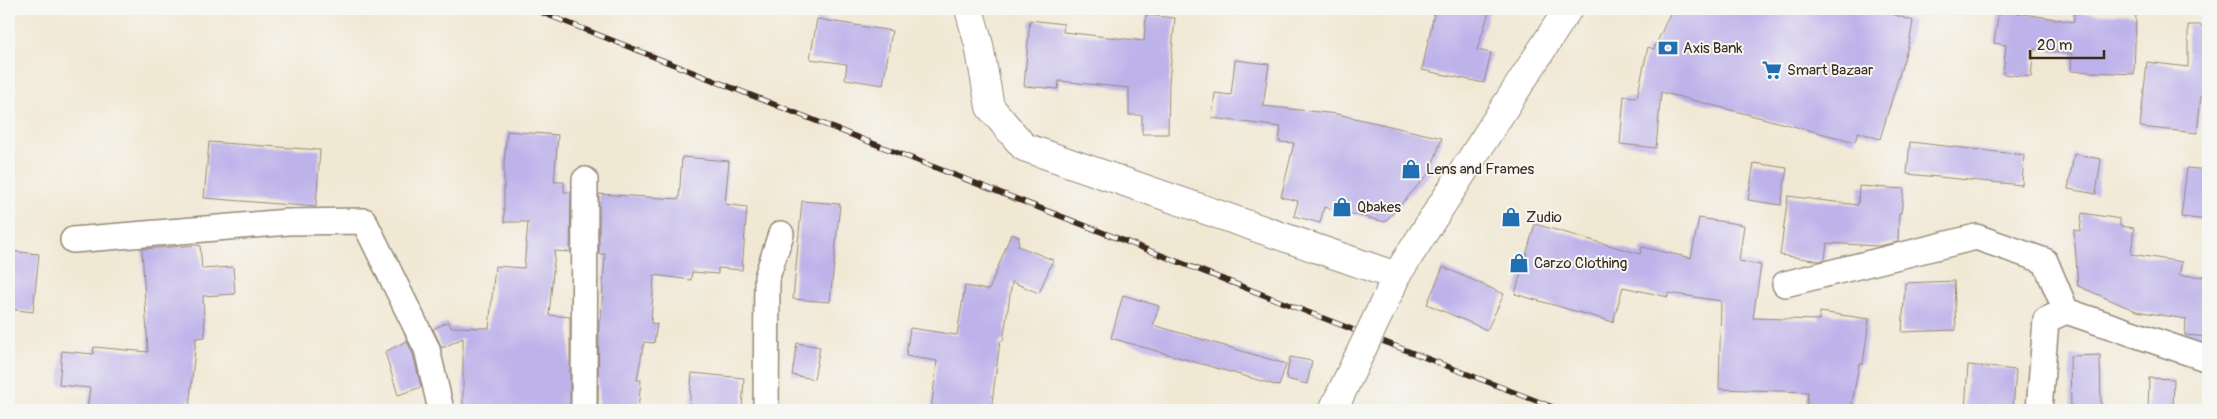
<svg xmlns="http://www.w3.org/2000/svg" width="2217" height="419" viewBox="0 0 2217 419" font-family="Pangolin,sans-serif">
<rect width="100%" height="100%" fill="#f6f6f2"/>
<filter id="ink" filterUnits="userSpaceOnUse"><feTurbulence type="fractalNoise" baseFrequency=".02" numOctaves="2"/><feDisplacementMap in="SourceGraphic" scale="10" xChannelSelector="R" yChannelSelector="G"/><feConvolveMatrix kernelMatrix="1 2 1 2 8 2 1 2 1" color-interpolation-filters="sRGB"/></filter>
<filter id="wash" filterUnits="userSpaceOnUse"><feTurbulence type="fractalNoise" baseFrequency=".0096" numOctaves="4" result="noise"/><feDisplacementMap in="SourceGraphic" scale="20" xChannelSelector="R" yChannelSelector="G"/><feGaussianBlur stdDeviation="1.12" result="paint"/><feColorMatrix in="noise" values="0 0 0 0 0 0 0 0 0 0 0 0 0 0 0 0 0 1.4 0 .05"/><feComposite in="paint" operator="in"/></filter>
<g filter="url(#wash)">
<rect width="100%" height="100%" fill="#f1e8d4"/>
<g id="blocks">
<path fill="#beb2ea" d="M1435,9H1490L1477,50L1491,53L1484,83L1422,70Z
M1672,9H1878L1913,21L1910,39L1880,139L1858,132L1855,142L1661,92L1656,148L1620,144L1624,96L1637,97L1648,47L1654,49Z
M1999,10L2074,22V13L2136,15L2134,74L2071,71L2072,54L2034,49L2031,77L2003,74L2006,45L1994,43Z
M1146,15L1175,18L1169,82L1168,134H1142V115H1129V88L1059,81L1058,89L1024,86L1030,20L1064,24L1063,32L1144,41Z
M817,19L892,31L883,85L845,79L847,64L810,59Z
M2188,25H2208V96H2201L2197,133L2140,127L2147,62L2188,67Z
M1235,60L1269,64L1263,106L1337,114L1442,138L1430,172L1385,222L1324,207L1320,223L1294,216L1298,201L1281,197L1294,143L1279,142L1281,127L1212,118L1215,93L1231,95Z
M507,131L558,135L554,182H564V192H571L570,252L555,251L549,315L570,317V410H463V338L442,348L433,329L448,322L451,327L489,328L495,266L524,268L528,222H504V164Z
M209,142L320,150L316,207L204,198Z
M1910,142L2024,155L2022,185L1907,174Z
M2074,154L2101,159L2096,194L2068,189Z
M682,157L729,161L725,204L747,207L742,270L718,268V274L692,272L691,280L654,275L651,323L657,324L654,343L644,342L637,380H641L638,410H598L599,319H601L605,254H599V194L679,199Z
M1754,163L1787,168L1781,205L1748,200Z
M2187,168L2208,170V220L2181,217Z
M1859,186L1904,189L1901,213H1899L1898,242L1878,246L1827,243L1825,259L1820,261L1780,255L1788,196L1858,205Z
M802,201L840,204L830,302L793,299Z
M2082,213L2120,219V226L2134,228L2131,254L2182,262L2179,275L2208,277V337L2185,335L2186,319L2136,311L2078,286L2074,230L2080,231Z
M1699,218L1744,225L1739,261L1761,265L1753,318L1819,320L1820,312L1869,319L1863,364H1859L1851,410H1806L1808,392L1719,389L1721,301L1668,293V297L1623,287L1613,322L1515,294L1535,224L1640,254L1642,247L1691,258Z
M1011,234L1019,237L1018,246L1053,260L1039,293L1012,282L1003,341H1000L991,410H931L937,361L906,356L910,328L957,335L965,286L989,290Z
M200,245L202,269L233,267L235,294L203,296L205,337L196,338L189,410H87L90,388L59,385L62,351L93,354L94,347L148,352L142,249Z
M9,251L39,254L33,312L9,309Z
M1443,267L1504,294L1487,330L1427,304Z
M1954,281L1956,330L1902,332L1905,283Z
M1123,295L1159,306L1153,325L1286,364L1279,386L1111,338Z
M407,341L413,354L421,387L398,395L385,352Z
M797,343L820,347L814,379L792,375Z
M2100,355L2101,410H2071L2070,356Z
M1290,357L1312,361L1307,384L1286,379Z
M1968,365L2016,370L2013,410H1965Z
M692,373L744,378L742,410H689Z
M2149,378L2174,379L2173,410H2148Z"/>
</g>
</g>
<g filter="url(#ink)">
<use href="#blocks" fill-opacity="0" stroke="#968979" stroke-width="1"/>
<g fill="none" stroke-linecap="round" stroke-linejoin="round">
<defs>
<path id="street" d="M73,240L288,222L364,221L427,349L441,410
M1785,284L1976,237L2045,261L2066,311L2208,359
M584,410L585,180
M766,410L767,277L781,234
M2039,410L2046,320L2066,311"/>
<path id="secondary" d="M969,9L979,45L990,107L1024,147L1396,276
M1389,293L1396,276L1568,9"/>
</defs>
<use href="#street" stroke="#968979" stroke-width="28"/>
<use href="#secondary" stroke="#968979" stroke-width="30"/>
<use href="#street" stroke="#fff" stroke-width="25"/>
<use href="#secondary" stroke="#fff" stroke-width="28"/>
<defs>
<path id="rail" d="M533,9L849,134L1560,410"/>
</defs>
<use href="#rail" stroke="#3b2a1e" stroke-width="5.5"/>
<use href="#rail" stroke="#f6f6f2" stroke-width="4" stroke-dasharray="11" stroke-linecap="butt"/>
<defs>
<path id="secondary-bridge" d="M1333,410L1385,301"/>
</defs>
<use href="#secondary-bridge" stroke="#968979" stroke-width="30" stroke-linecap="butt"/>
<use href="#secondary-bridge" stroke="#fff" stroke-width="28"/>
</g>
</g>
<defs>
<symbol id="bank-bare" viewBox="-9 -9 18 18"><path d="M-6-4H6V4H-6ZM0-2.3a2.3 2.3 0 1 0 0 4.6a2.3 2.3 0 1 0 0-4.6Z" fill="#1f6fb2" stroke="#f6f6f2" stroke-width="2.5" paint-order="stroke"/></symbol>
<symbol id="supermarket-bare" viewBox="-9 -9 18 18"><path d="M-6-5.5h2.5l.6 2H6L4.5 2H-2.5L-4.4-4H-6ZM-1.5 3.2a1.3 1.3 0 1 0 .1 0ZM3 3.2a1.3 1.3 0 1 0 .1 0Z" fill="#1f6fb2" stroke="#f6f6f2" stroke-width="2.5" paint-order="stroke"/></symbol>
<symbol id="shop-bare" viewBox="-9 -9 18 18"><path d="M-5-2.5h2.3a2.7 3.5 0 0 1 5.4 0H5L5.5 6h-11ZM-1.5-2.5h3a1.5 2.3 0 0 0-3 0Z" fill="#1f6fb2" stroke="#f6f6f2" stroke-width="2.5" paint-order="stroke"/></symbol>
</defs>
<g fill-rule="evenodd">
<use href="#bank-bare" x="1654" y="34" width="28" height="28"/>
<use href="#supermarket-bare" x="1758" y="56" width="28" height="28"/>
<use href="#shop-bare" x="1397" y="155" width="28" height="28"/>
<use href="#shop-bare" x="1328" y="193" width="28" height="28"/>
<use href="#shop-bare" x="1497" y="203" width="28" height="28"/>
<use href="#shop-bare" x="1505" y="249" width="28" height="28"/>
</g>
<g text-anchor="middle" stroke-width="4" stroke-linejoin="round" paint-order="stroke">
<g font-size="15" fill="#3b2a1e" stroke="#f6f6f2" text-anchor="start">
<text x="1683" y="53">Axis Bank</text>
<text x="1787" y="75">Smart Bazaar</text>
<text x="1426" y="174">Lens and Frames</text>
<text x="1357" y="212">Qbakes</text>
<text x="1526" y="222">Zudio</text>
<text x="1534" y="268">Carzo Clothing</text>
</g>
</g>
<rect width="2217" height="419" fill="none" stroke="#f6f6f2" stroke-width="30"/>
<path d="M2030 50v8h74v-8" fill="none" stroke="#3b2a1e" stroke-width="2.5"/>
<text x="2037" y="50" font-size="15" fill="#3b2a1e" stroke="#f6f6f2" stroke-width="4" paint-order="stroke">20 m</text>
</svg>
